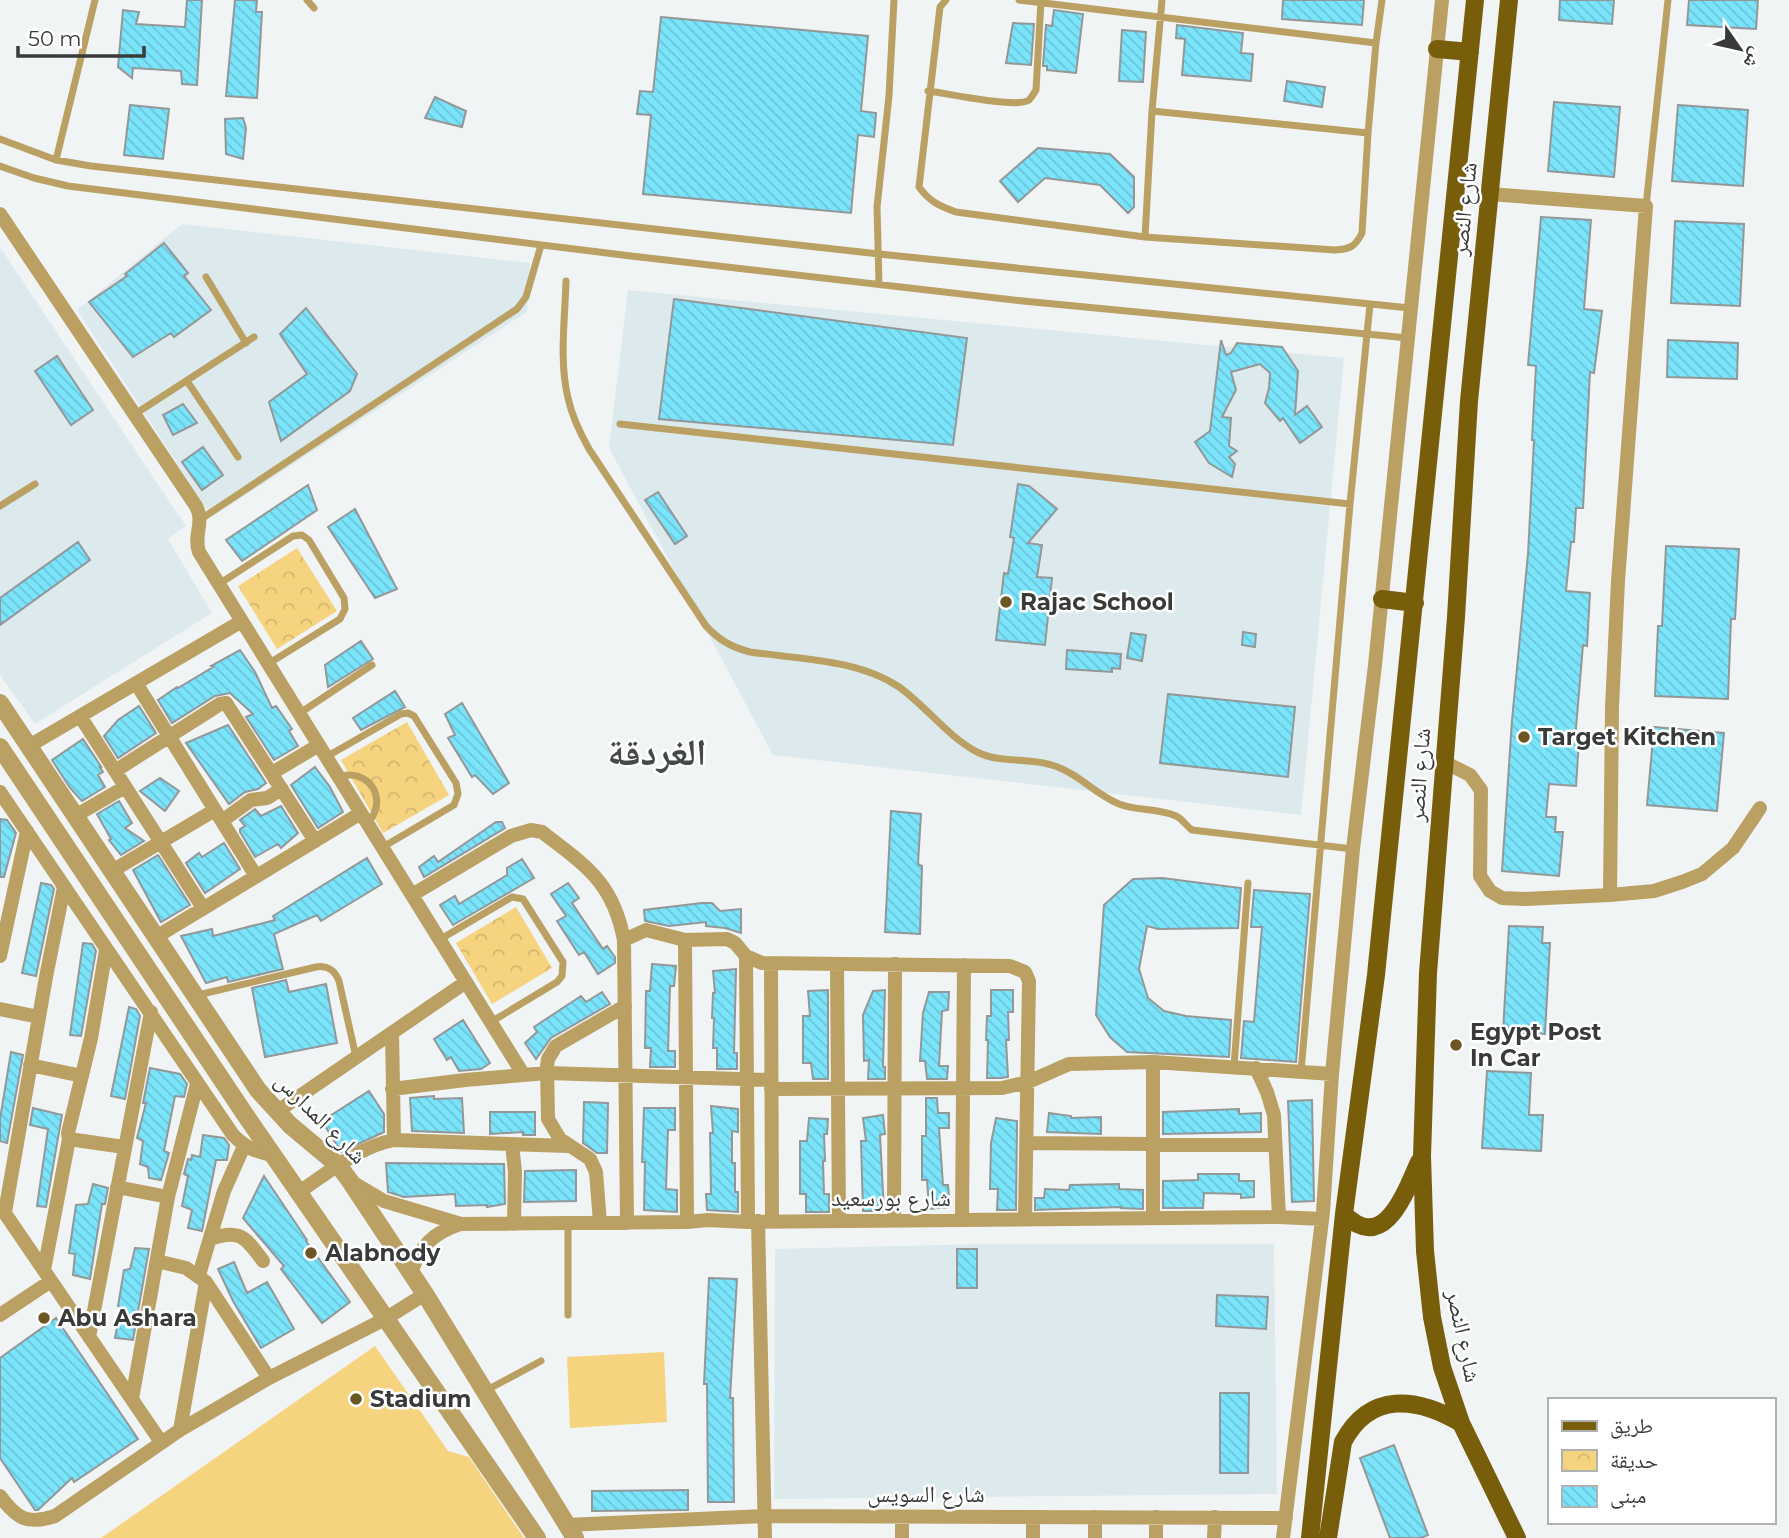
<svg xmlns="http://www.w3.org/2000/svg" width="1789" height="1538" viewBox="0 0 1789 1538" font-family="Montserrat,'Noto Naskh Arabic',sans-serif">
<defs>
<pattern id="park-crowns" width="20" height="18" patternUnits="userSpaceOnUse" patternTransform="scale(1.75)"><rect width="20" height="18" fill="#f6d37f"/><path d="M2 6a3 3 0 1 1 6 0M12 15a3 3 0 1 1 6 0" fill="none" stroke="#d4b66f"/></pattern>
<pattern id="building-back-hatch" width="6" height="6" patternUnits="userSpaceOnUse" patternTransform="scale(1.75)"><rect width="6" height="6" fill="#7ae4fb"/><path d="M-1 5l2 2M0 0l6 6M5-1l2 2" fill="none" stroke="#6ac4d8"/></pattern>
</defs>
<rect width="100%" height="100%" fill="#f0f4f5"/>
<path fill="#ddeaed" d="M182,224L530,263L527,312L212,517L77,310Z
M0,247L186,526L168,539L212,613L35,724L0,675Z
M628,290L1344,358L1301,815L773,755L609,448Z
M983,1244H1274L1277,1494L774,1499L775,1249Z"/>
<path fill="#f6d37f" d="M375,1346L448,1451L469,1457L524,1538H101Z
M664,1352L667,1422L570,1428L567,1357Z"/>
<path fill="url(#park-crowns)" d="M297,548L337,611L277,649L238,586Z
M407,722L449,795L383,833L341,760Z
M516,907L552,968L492,1004L456,943Z"/>
<path fill="url(#building-back-hatch)" stroke="#939798" stroke-width="2" d="M187,0H202L197,85L182,84L181,71L133,68L132,78L118,67L123,10L139,12L136,24L185,27Z
M235,0H257L256,12H262L257,98L226,96Z
M1283,0H1364L1362,25L1282,19Z
M1560,0H1614L1612,24L1559,20Z
M1689,0H1758L1756,29L1687,25Z
M1054,10L1083,14L1076,73L1047,70V66H1043L1046,25L1052,26Z
M661,17L868,36L861,111L876,113L874,137L858,135L851,213L643,194L651,115L637,114L640,91L653,92Z
M1013,23L1034,24L1031,65L1006,63Z
M1177,25L1243,33L1241,53L1253,54L1251,81L1182,75L1185,39L1176,38Z
M1122,30L1146,32L1143,82L1119,81Z
M1287,81L1325,87L1322,107L1284,101Z
M435,97L466,111L462,127L425,118Z
M1554,102L1620,107L1614,177L1548,171Z
M130,105L169,109L163,159L124,155Z
M1678,105L1748,110L1743,186L1672,181Z
M243,118L246,128L243,159L226,154L225,119Z
M1038,148L1110,154L1134,177V207L1128,213L1100,185L1045,178L1018,202L1000,181Z
M1541,217L1591,220L1584,309L1602,311L1594,373L1590,372L1583,508H1576L1574,542H1571L1566,591L1590,593L1587,646L1583,645L1575,740H1579L1576,786L1549,784L1546,817H1556L1555,832H1563L1559,876L1502,871L1512,720L1528,554L1534,440H1532L1536,366L1528,365Z
M1675,221L1744,224L1740,306L1671,303Z
M164,243L188,273L184,276L211,310L174,337L171,333L133,357L89,302L127,276L125,274Z
M674,299L967,338L953,445L659,419Z
M306,308L357,374L350,391L281,441L269,402L307,374L280,334Z
M1221,340L1226,355L1231,353L1237,343L1282,347L1298,371L1295,415L1307,406L1322,427L1300,443L1283,418L1280,421L1265,403L1269,388L1270,373L1260,364L1231,372L1236,390L1222,417L1231,418L1229,446L1237,451L1229,457L1235,464L1232,477L1209,463L1195,442L1210,431Z
M1668,340L1738,343L1737,379L1667,377Z
M57,356L93,410L71,425L35,371Z
M183,404L197,423L173,435L163,415Z
M203,447L223,475L202,490L182,462Z
M1018,484L1029,486L1057,509L1028,543L1042,545L1037,577L1052,578L1045,645L996,640L1004,573L1008,574L1014,538L1010,537Z
M308,485L317,510L242,561L226,540Z
M658,492L687,536L675,544L645,500Z
M355,509L397,589L375,598L328,527Z
M78,542L90,560L0,625V598Z
M1666,546L1739,549L1735,619H1731L1728,699L1655,696L1658,626H1662Z
M1243,632L1256,634L1255,647L1242,645Z
M1131,633L1146,635L1142,661L1127,658Z
M361,641L373,659L328,687L325,665Z
M240,650L255,672L272,708L276,706L292,729L289,731L298,746L274,760L246,717L253,714L230,693L215,696L172,723L158,700L177,687L178,688L213,667L211,666Z
M1067,650L1121,654L1120,669L1112,668V672L1066,669Z
M395,691L405,707L361,730L353,718Z
M1168,694L1295,707L1288,777L1160,763Z
M462,703L509,783L493,794L475,775L472,777L448,738L455,735L445,714Z
M139,706L156,733L118,758L104,736L118,720Z
M228,725L266,783L258,789L245,792L229,804L186,743Z
M1654,727L1724,733L1717,811L1647,805Z
M83,739L102,768L99,766L103,772L98,775L105,787L82,801L70,788L52,760Z
M315,767L330,787L343,812L318,828L291,785Z
M160,778L179,791L165,811L140,791Z
M119,801L132,823L125,828L144,841L121,855L109,840L111,839L97,814Z
M281,806L298,833L281,848L278,844L255,857L240,832V829L245,826L240,820L255,809L261,816Z
M891,811L921,814L918,864L922,866L920,934L885,932Z
M0,819L7,820L16,833L4,877H0Z
M496,822H502L505,828L424,877L419,867L434,856L438,862Z
M224,843L240,869L205,893L186,863L199,853L202,857Z
M158,855L190,905L161,922L133,870Z
M367,858L382,884L321,921L317,915L274,934L283,969L228,982L227,977L206,983L181,936L212,929L213,936L275,920L273,916Z
M522,859L534,878L453,925L440,905L455,896L459,904L507,875V868Z
M1162,878L1241,888L1238,928L1158,929L1147,926L1139,969L1148,998L1164,1011L1186,1016L1231,1020L1229,1057L1127,1052L1110,1037L1096,1015L1104,905L1133,879Z
M41,883L51,885L54,889L36,976L22,973Z
M568,883L579,898L572,903L603,949L607,946L615,957V963L598,974L584,952L579,955L557,921L566,916L551,894Z
M1254,890L1310,894L1296,1062L1241,1058L1244,1021L1254,1022L1262,927H1251Z
M702,903H712L720,911L741,909V933L725,928L706,926V922L669,926L645,921L644,910Z
M1509,926L1543,927L1542,943H1550L1545,1034L1503,1032Z
M83,943L92,944L96,951L81,1036L70,1035Z
M652,964L676,966L674,986H670L668,1051H675V1067H650L651,1048H645L646,991H650Z
M736,969L734,1053H737V1069H717V1048H713L714,1018H712L713,993H715L713,971Z
M286,980L289,992L326,984L337,1043L265,1057L252,988Z
M828,990V1079H813L811,1063H803V1016H810L808,991Z
M885,990L883,1067H885V1079H868L869,1060L864,1061L863,1015L873,991Z
M991,990H1013V1012H1008L1009,1040H1006L1008,1077L1001,1078H987L988,1040H986L987,1016H991Z
M602,992L610,1004L551,1038L536,1059L525,1043L537,1032L534,1027L581,996L586,1002Z
M929,992H949L948,1010L942,1011L939,1066H948L947,1079H927L925,1061H920L923,1013Z
M129,1007L136,1009L140,1016L125,1099L111,1096Z
M463,1020L490,1063L481,1069L459,1071L451,1057L447,1060L434,1039Z
M11,1052L23,1055L7,1143L0,1141V1119Z
M150,1068L180,1074L187,1084L184,1097L175,1096L164,1151L169,1153L161,1180L149,1178L148,1167L140,1164L143,1141L137,1138L146,1103H143Z
M1487,1071L1531,1073L1529,1115H1543L1541,1151L1482,1148Z
M369,1091L384,1114V1132L341,1152L322,1121Z
M434,1096V1099L462,1098L464,1133L412,1131L410,1098Z
M926,1098H937L938,1113H949V1128H939L943,1185H948L950,1207L929,1209L927,1180H922V1136H926Z
M1312,1100L1314,1201L1292,1202L1288,1101Z
M584,1102L608,1103L607,1153H597L583,1143Z
M711,1106L738,1109V1132L732,1131V1163H735V1192H738V1212L707,1210L706,1194H711L710,1133H713Z
M33,1108L62,1115L46,1207L37,1206L48,1129L30,1125Z
M644,1108H675V1130H668L666,1189L677,1190V1212L644,1210L645,1162H642Z
M1239,1109V1114L1261,1113V1132L1163,1134V1112Z
M490,1112H535V1135H523V1132L490,1134Z
M1049,1113L1071,1116V1118L1101,1117V1134L1047,1132Z
M883,1115L885,1134L880,1135L884,1211H863L861,1141H866L863,1118Z
M809,1118L828,1119L827,1134H824L825,1161H823L824,1194H829V1212H806V1194H800V1141H807Z
M996,1118L1017,1121L1016,1210H997L998,1189H990L991,1143Z
M203,1135L224,1138L229,1145L227,1160H216L202,1231L188,1228L192,1210L182,1206L188,1176L184,1174L188,1159L191,1160L192,1155L200,1157Z
M386,1163L504,1164L505,1204L487,1207V1205L456,1206L455,1194L404,1197L388,1192Z
M576,1170V1201L524,1202L525,1171Z
M1198,1174H1239V1181H1254V1197L1241,1198V1194L1204,1193L1203,1208H1163V1181L1198,1180Z
M264,1176L307,1240L306,1241L350,1302L322,1323L281,1269L284,1266L243,1218Z
M93,1184L108,1188L105,1204H102L90,1279L73,1275L75,1254L69,1253L76,1205L88,1204Z
M1119,1184V1189L1143,1190V1209L1121,1208V1207L1035,1210V1198H1044L1045,1189L1069,1190L1070,1185Z
M135,1248L149,1249L133,1340L115,1338L121,1308L118,1306L124,1270L130,1269Z
M957,1249H977V1288H957Z
M234,1262L247,1293L267,1282L294,1329L261,1348L233,1301L218,1269Z
M709,1278L737,1279L730,1398H733L734,1502H708L707,1384H704Z
M1217,1295L1268,1297L1266,1329L1216,1326Z
M56,1318L138,1439L74,1482L72,1478L38,1510H35L0,1458V1358Z
M1220,1393H1249L1248,1473H1220Z
M1394,1445L1428,1535L1421,1538H1390L1360,1458Z
M688,1490V1510L592,1511V1491Z"/>
<g fill="none" stroke-linecap="round" stroke-linejoin="round">
<path stroke="#baa063" stroke-width="7" d="M307,0L314,8
M946,0L940,7L919,187C929,201 939,206 956,212L1145,237L1335,250C1350,249 1355,247 1362,233L1368,133L1152,111
M1019,0L1376,43L1382,0
M928,91C946,93 1017,109 1029,100C1032,97 1034,93 1036,90L1041,1
M1368,133L1376,43
M0,139L56,160L91,166L879,254L1410,308
M56,160L95,0
M0,166L34,178L68,186L631,256L1023,301L1408,338
M1646,206L1668,0
M1145,237L1152,111L1162,0
M206,277L246,343
M566,281C565,319 559,361 568,398C572,417 580,433 589,449L706,626C719,640 731,647 750,652C798,659 858,659 899,687C926,706 947,736 977,752C1001,764 1030,757 1055,766C1079,774 1095,794 1119,804C1137,811 1159,808 1176,816C1183,819 1186,826 1192,830L1353,849
M879,284L877,207L889,96L894,0
M187,381L238,457
M135,414L254,337
M620,424L1350,504
M0,506L35,484
M201,519L517,309L526,297L541,245
M219,584L293,536L302,535L309,540L344,598L345,609L340,619L268,664
M300,713L372,665
M326,757L401,714L408,713L414,716L456,783L458,794L454,805L383,847
M338,777C369,767 389,799 368,823
M439,940L512,897L523,899L563,962L562,976L557,982L491,1022
M198,995L316,967C327,965 335,970 339,981L356,1057
M1234,1066L1248,883
M1301,1072L1350,504L1370,304
M568,1224V1315
M485,1391L541,1361"/>
<path stroke="#baa063" stroke-width="14" d="M1490,194L1646,206L1618,581L1612,707L1610,895
M0,214L196,506C205,522 193,535 199,552L523,1074
M136,683L256,876
M80,716L203,908
M29,746L242,621
M1444,762L1470,775L1481,790L1480,876L1490,891L1502,898L1525,899L1610,895L1654,891L1682,882L1702,874L1733,848L1760,808
M115,771L220,704L226,703L315,841
M272,773L319,745
M0,792L233,1135C245,1147 255,1152 273,1155
M75,816L125,787
M222,821L251,800L267,798L282,789
M112,871L215,810
M412,895L511,836L531,830L542,832C586,866 613,882 624,940L627,1223
M156,937L361,813
M624,940L646,930L685,940L727,939L735,943L746,956L762,963L1010,966L1025,972L1029,981L1025,1219
M685,940L687,1222
M0,956L27,831
M746,956L748,1222
M771,963L772,1221
M837,964L839,1221
M0,1009L39,1017
M392,1033L394,1140
M1153,1062V1218
M30,1065L82,1076
M1256,1068L1267,1092L1274,1115L1279,1217
M392,1089L465,1080L547,1073L771,1080
M771,1089L1002,1088L1028,1082L1069,1064L1153,1062L1332,1074
M278,1111L466,982
M69,1139L124,1147
M1027,1143L1275,1145
M512,1144L515,1172L514,1224
M352,1182L384,1201L461,1224L687,1222L708,1220L748,1222L1279,1217L1322,1219
M117,1187L168,1197
M299,1192C329,1172 358,1147 394,1140L568,1146
M0,1206L161,1442
M5,1212L46,977L64,887L62,884
M894,1220L895,964
M962,1220L964,965
M758,1221L765,1538
M600,1223L596,1172L590,1159L560,1139L548,1119L547,1066L548,1059L556,1046L625,1006
M210,1239C240,1228 246,1238 263,1261
M157,1261L186,1268L206,1282L269,1378
M44,1270L69,1139L68,1133L91,1038L106,950
M411,1273C420,1246 433,1233 460,1224
M199,1275L224,1191L244,1146
M0,1315L51,1281
M89,1337L151,1012
M132,1399L168,1197L197,1084
M180,1430L206,1282
M0,1496C17,1519 27,1525 55,1516L180,1430L269,1378L385,1319L425,1294
M1095,1517V1538
M1156,1517V1538
M567,1525L764,1516L1286,1518
M902,1538V1517
M1033,1538V1517
M1214,1538L1215,1517
M1283,1538L1323,1212L1332,1074L1353,849L1375,665L1442,0"/>
<path stroke="#baa063" stroke-width="18" d="M0,703L258,1090L290,1125L339,1166L350,1181L425,1294L575,1538
M0,747L244,1113L537,1538"/>
<path stroke="#785d0b" stroke-width="18" d="M1509,0L1469,401L1456,617L1428,973L1422,1156L1425,1251L1432,1317L1442,1367L1461,1423L1517,1538
M1437,49L1470,52
M1382,599L1415,603
M1344,1214C1385,1255 1406,1190 1419,1162
M1310,1538L1344,1214L1376,975L1475,0
M1328,1538L1343,1442C1370,1391 1417,1397 1461,1423"/>
</g>
<g fill="#6b5726" stroke="#fff" stroke-width="2.5">
<circle cx="1006" cy="602" r="7"/>
<circle cx="1524" cy="737" r="7"/>
<circle cx="1456" cy="1045" r="7"/>
<circle cx="311" cy="1253" r="7"/>
<circle cx="44" cy="1318" r="7"/>
<circle cx="356" cy="1399" r="7"/>
</g>
<g text-anchor="middle" stroke-width="5" stroke-linejoin="round" paint-order="stroke">
<g font-size="23" fill="#393b3b" stroke="#fff">
<text transform="translate(1464 209) rotate(-84)" y="8">شارع النصر</text>
<text transform="translate(1419 775) rotate(-86)" y="8">شارع النصر</text>
<text transform="translate(321 1118) rotate(45)" y="8">شارع المدارس</text>
<text x="891" y="1206">شارع بورسعيد</text>
<text transform="translate(1464 1336) rotate(78)" y="8">شارع النصر</text>
<text x="926" y="1502">شارع السويس</text>
</g>
<g font-size="23" font-weight="bold" fill="#393b3b" stroke="#fff" text-anchor="start">
<text x="1020" y="610">Rajac School</text>
<text x="1538" y="745">Target Kitchen</text>
<text x="1470" y="1040">Egypt Post<tspan x="1470" dy="26">In Car</tspan></text>
<text x="325" y="1261">Alabnody</text>
<text x="58" y="1326">Abu Ashara</text>
<text x="370" y="1407">Stadium</text>
</g>
<g font-size="37" font-weight="bold" fill="#46494a" stroke="#fff">
<text x="657" y="765">الغردقة</text>
</g>
</g>
<rect x="1548" y="1398" width="228" height="126" fill="#ffffff" stroke="#b0b1b1" stroke-width="2"/>
<rect x="1562" y="1421" width="35" height="10" fill="#785d0b" stroke="#b0b1b1" stroke-width="2"/>
<text x="1610" y="1433" font-size="21" fill="#393b3b">طريق</text>
<rect x="1562" y="1450" width="35" height="21" fill="url(#park-crowns)" stroke="#b0b1b1" stroke-width="2"/>
<text x="1610" y="1468" font-size="21" fill="#393b3b">حديقة</text>
<rect x="1562" y="1486" width="35" height="21" fill="url(#building-back-hatch)" stroke="#b0b1b1" stroke-width="2"/>
<text x="1610" y="1503" font-size="21" fill="#393b3b">مبنى</text>
<g transform="translate(1740 49) rotate(124)" stroke="#ffffff" stroke-width="5" paint-order="stroke">
<path d="M0-5L12 26L0 18L-12 26Z" fill="#393b3b"/>
<text y="-10" font-size="19" font-weight="bold" text-anchor="middle" fill="#393b3b">ش</text>
</g>
<path d="M18 46v10h126v-10" fill="none" stroke="#393b3b" stroke-width="3.5"/>
<text x="28" y="46" font-size="21" fill="#393b3b" stroke="#ffffff" stroke-width="5" paint-order="stroke">50 m</text>
</svg>
